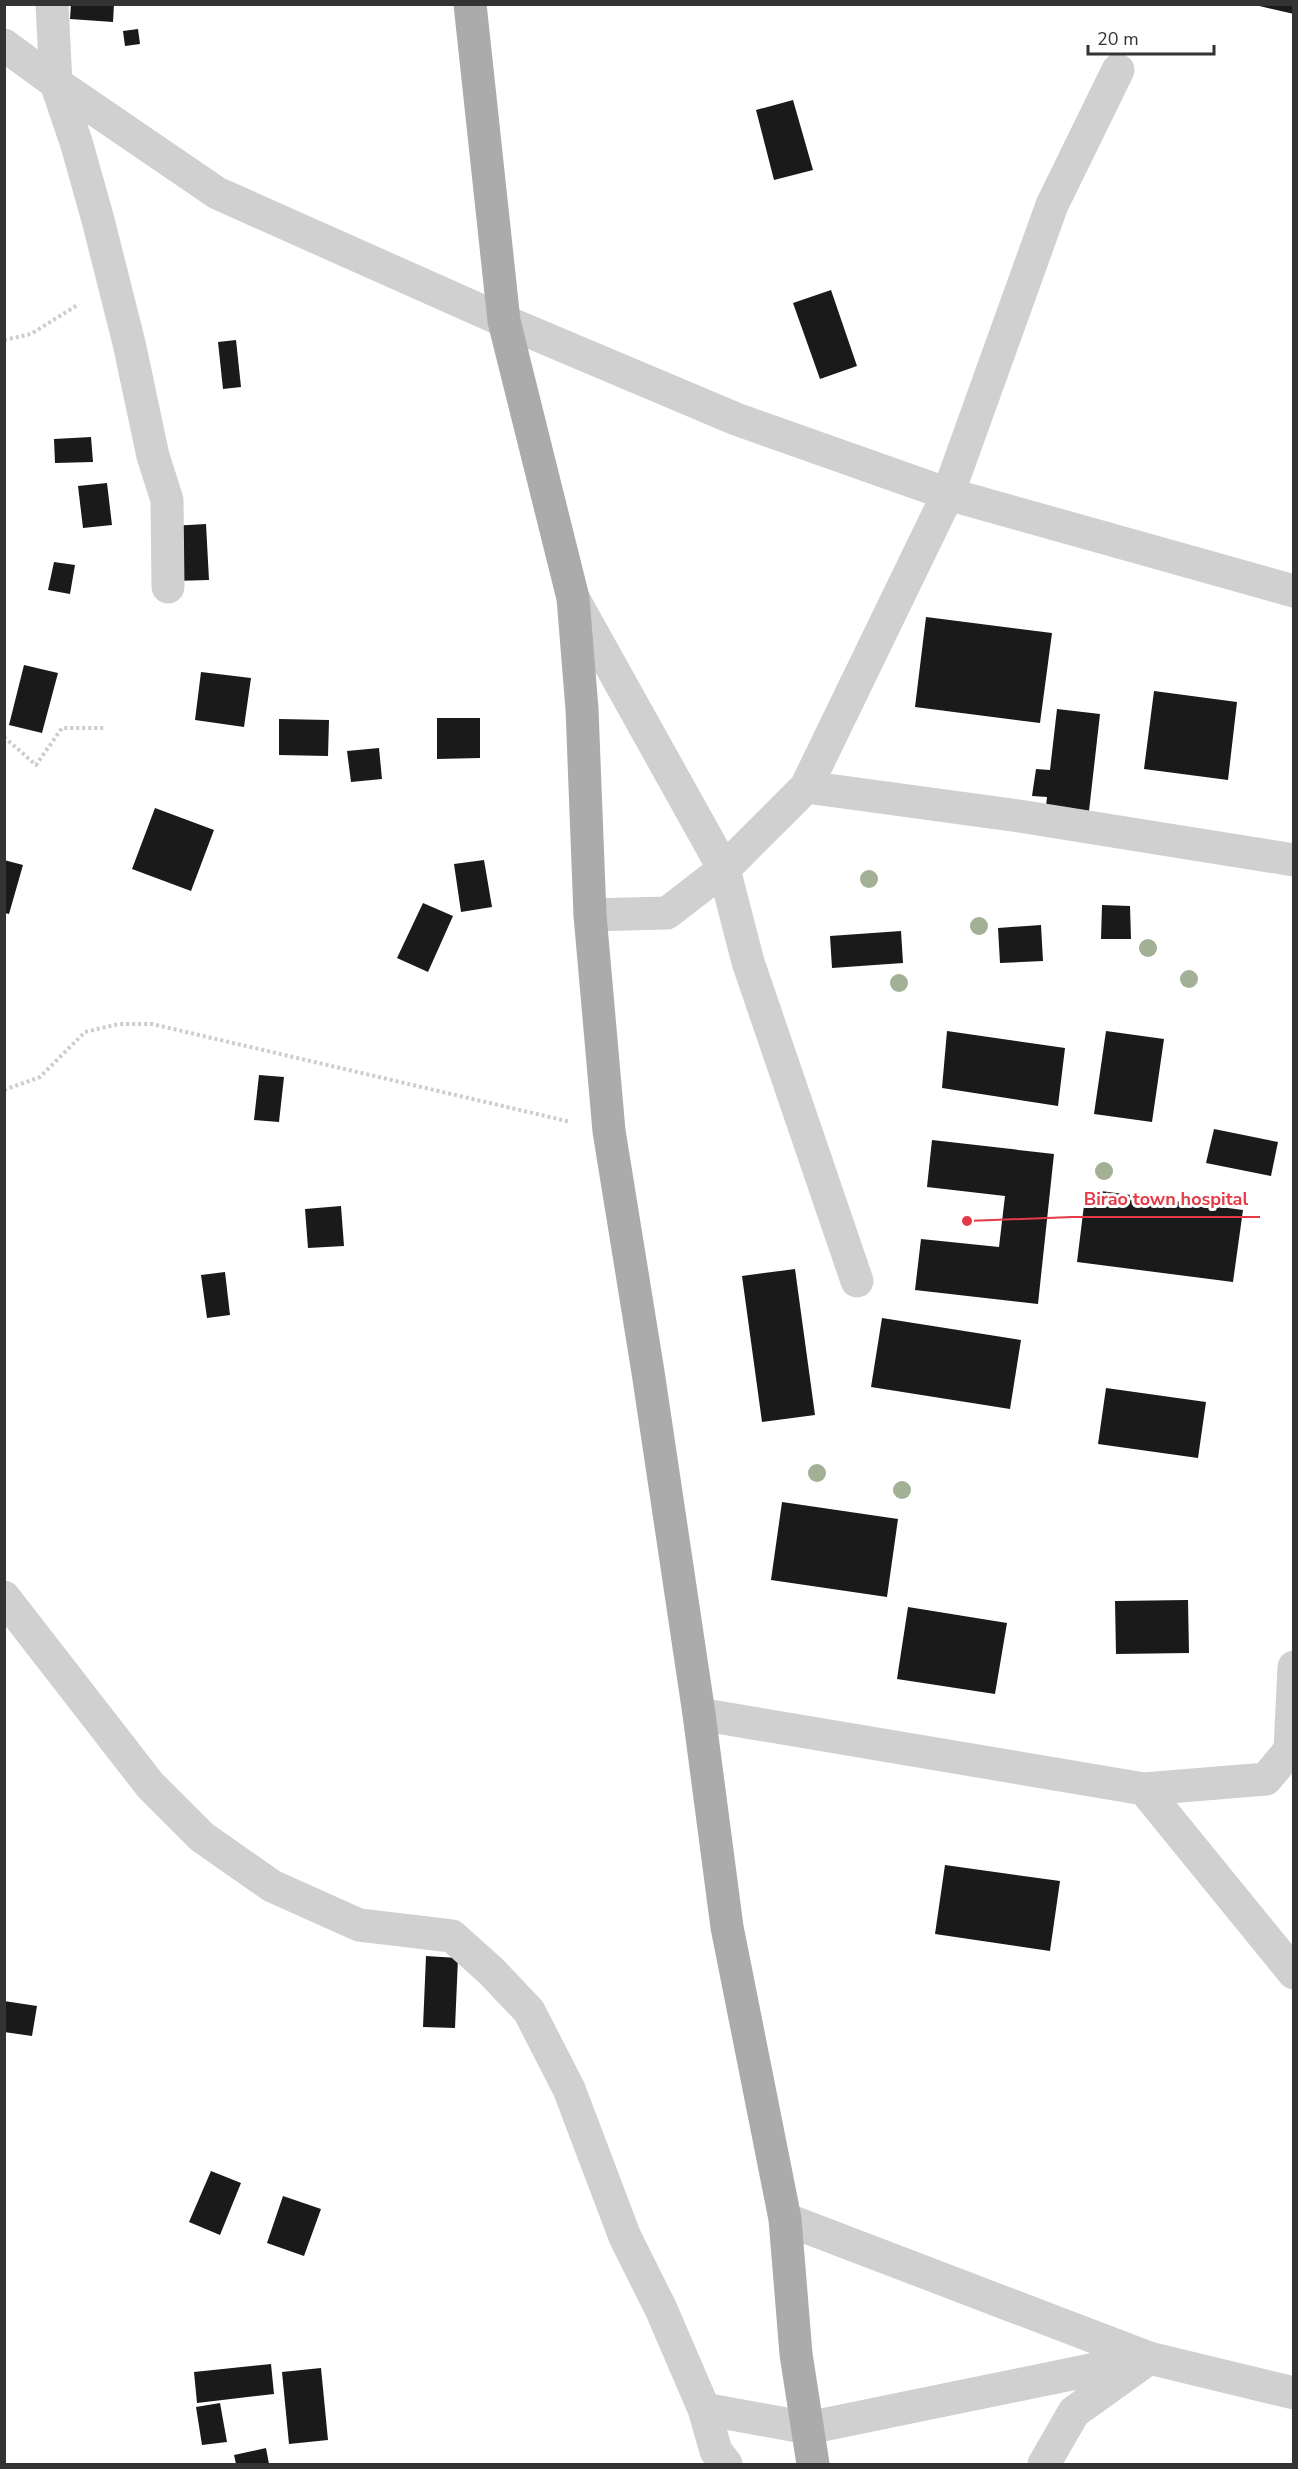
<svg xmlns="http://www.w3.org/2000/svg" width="1298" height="2469" viewBox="0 0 1298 2469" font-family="'Nunito Sans',sans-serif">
<rect width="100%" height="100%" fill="#fff"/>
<path fill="#1a1a1a" d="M71,4H114L113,22L70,19Z
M1255,4H1294V14L1255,5Z
M138,29L140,44L125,46L123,31Z
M793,100L813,170L774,180L756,110Z
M831,290L857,366L820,379L793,303Z
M236,340L241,387L223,389L218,342Z
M91,437L93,462L55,463L54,439Z
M107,483L112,525L83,528L78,486Z
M206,524L209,580L173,581L171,526Z
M54,562L75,565L70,594L48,590Z
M926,617L1052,633L1040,723L915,707Z
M24,665L58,673L42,733L9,725Z
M201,672L251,678L244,727L195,720Z
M1154,691L1237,702L1228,780L1144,769Z
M1057,709L1100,714L1089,811L1046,806L1047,797L1032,796L1036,769L1050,770Z
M437,718H480V758L437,759Z
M279,719L329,720L328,756L279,755Z
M379,748L382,779L351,782L347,751Z
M155,808L214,830L191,891L132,869Z
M4,860L23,865L9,914L4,913Z
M484,860L492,907L461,912L454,864Z
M423,903L453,916L428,972L397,958Z
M1102,905L1130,906L1131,939H1101Z
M1041,925L1043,961L1000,963L998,928Z
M901,931L903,963L832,968L830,936Z
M947,1031L1065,1048L1058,1106L942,1088Z
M1106,1031L1164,1039L1152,1122L1094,1114Z
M259,1075L284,1077L279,1122L254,1120Z
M1214,1129L1278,1142L1271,1176L1206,1163Z
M932,1140L1054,1154L1038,1304L915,1290L921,1239L999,1247L1005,1196L927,1187Z
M1086,1189L1243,1210L1233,1282L1077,1262Z
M341,1206L344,1246L308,1248L305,1209Z
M795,1269L815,1415L762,1422L742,1276Z
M225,1272L230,1315L207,1318L201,1275Z
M882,1318L1021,1340L1010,1409L871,1387Z
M1106,1388L1206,1402L1198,1458L1098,1444Z
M782,1502L898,1519L887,1597L771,1580Z
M1188,1600L1189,1653L1116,1654L1115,1601Z
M908,1607L1007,1623L995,1694L897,1679Z
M945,1865L1060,1881L1050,1951L935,1934Z
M426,1956L458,1958L455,2028L423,2027Z
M4,2001L37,2006L32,2036L4,2032Z
M211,2171L241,2183L220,2235L189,2222Z
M283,2196L321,2209L304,2256L267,2243Z
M271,2364L274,2394L197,2403L194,2372Z
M321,2368L328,2440L289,2444L282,2372Z
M220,2403L227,2442L202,2445L196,2407Z
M266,2448L269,2464H236L234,2455Z"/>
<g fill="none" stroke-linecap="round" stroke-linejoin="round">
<path stroke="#cdcdcd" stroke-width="4" stroke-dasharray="3 3" stroke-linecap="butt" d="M4,340L31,334L79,304
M4,737L36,765L62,728H106
M4,1090L40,1077L85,1032L119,1024H152L571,1122"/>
<path stroke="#d0d0d0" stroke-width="33" d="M52,4L56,83L77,145L98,220L129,343L153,456L167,500L168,587
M4,45L56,83L217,193L504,321L736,419L948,494L1052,205L1118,70
M573,598L724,869L748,962L857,1281
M806,787L1019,816L1294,860
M590,915L667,913L724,869L806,787L948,494L1294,591
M4,1597L150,1785L202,1837L272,1886L359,1925L452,1936L491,1971L529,2011L569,2089L625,2237L661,2309L704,2409L716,2451L726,2464
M1294,1667L1290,1750L1266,1779L1144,1789L1294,1973
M699,1714L1144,1789
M785,2219L1149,2358L1294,2393
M704,2409L808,2428L1149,2358
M1044,2464L1074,2412L1141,2364"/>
<path stroke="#ababab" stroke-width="33" d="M470,4L504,321L573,598L582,709L590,915L609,1131L648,1372L699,1714L727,1927L785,2219L796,2354L813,2464"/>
</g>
<g fill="#a2b095">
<circle cx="869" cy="879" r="9"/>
<circle cx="979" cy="926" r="9"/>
<circle cx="1148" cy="948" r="9"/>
<circle cx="1189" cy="979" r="9"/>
<circle cx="899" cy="983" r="9"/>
<circle cx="1104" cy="1171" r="9"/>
<circle cx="817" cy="1473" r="9"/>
<circle cx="902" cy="1490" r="9"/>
</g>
<path fill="none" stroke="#e63946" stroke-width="2" d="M967 1221L1072 1217H1260"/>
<circle fill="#e63946" stroke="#fff" stroke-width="2" cx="967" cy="1221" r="6"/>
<g font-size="18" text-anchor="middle" font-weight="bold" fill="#e63946" stroke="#fff" stroke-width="6" stroke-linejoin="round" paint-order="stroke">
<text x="1166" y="1205">Birao town hospital</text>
</g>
<rect width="1298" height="2469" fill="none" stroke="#333333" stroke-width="12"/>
<path d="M1088 45v9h126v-9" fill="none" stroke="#333333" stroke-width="3"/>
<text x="1097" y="45" font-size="18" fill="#333333" stroke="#ffffff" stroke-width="4.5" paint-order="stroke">20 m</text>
</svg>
